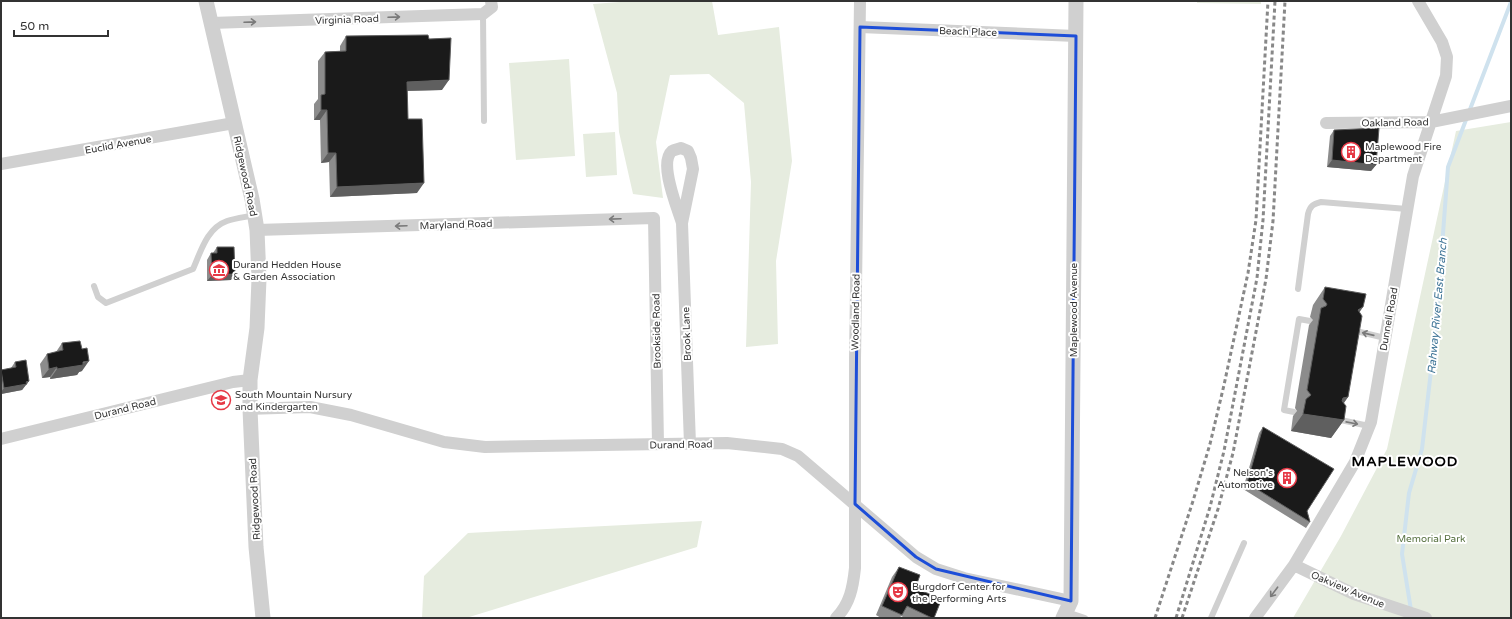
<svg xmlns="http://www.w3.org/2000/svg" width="1512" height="619" viewBox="0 0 1512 619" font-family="'Varela Round',sans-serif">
<rect width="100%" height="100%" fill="#fff"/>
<path fill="#e6ecdf" d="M633,1H712L718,35L779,27L792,161L776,261L778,344L746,347L751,182L744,103L709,74L670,75L656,142L663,198L633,194L619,132L617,93L593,4Z
M1197,1H1261V4L1197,3Z
M569,59L575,156L516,160L509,63Z
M1511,122V618H1293L1341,536L1387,449L1456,131Z
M615,132L617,175L586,177L583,134Z
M702,521L697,547L466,618H422L424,576L468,533Z"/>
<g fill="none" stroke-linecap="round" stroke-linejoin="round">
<path stroke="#cfe2ee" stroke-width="4" d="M1411,610L1402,554L1409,493L1422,449L1436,327L1448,167L1511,2"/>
<path stroke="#d0d0d0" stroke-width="6" d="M483,14L484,121
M94,286L98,297L106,303L193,269C201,251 207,228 227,221C236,218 246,217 255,215
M1298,289L1308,214C1310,206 1313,204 1321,202L1407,209
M1352,330L1385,338
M1294,412L1284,410L1299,319L1310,321
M1336,419L1369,426
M1067,612L1085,618
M1211,618L1244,543"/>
<path stroke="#d0d0d0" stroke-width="12" d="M211,23L483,14L492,7L491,1
M860,27L1076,36
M1326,123L1431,122L1511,106
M1,164L234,123
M682,223C678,209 658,163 672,151C674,150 678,149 681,148L688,151L691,158L693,169L682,223L690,444
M257,230L654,218L658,444
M250,409L310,407L351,415L444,442L485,447L727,443L782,449L798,456L916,557L936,569L964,578L1071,601
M1,439L233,382L250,380
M1294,565L1354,594L1426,618
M836,618C850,604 853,587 855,568V359L860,1
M1255,618L1294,565L1355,462L1371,422L1413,176L1446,76L1447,57L1442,42L1418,1"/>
<path stroke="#d0d0d0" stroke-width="15" d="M206,1L252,199L257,230L259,279L257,328L250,380V409L256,547L263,618
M1063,618L1071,601L1076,1"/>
<path stroke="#888" stroke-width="3" stroke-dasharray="4 3" stroke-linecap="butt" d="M1155,618L1193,501L1210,444L1224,385L1248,273L1256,220L1268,1
M1176,618L1210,507L1224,451L1257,278L1263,220L1275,1
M1182,618L1218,509L1233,453L1266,279L1273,221L1285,1"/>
</g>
<path fill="#8c8c8c" d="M346,36L442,90L407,91L408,119L417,193L330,197L329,162L321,163L320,120H314V104L318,99V61L325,52L340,51V46Z
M1334,130L1376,165L1371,171L1327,167L1330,136Z
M217,247L231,280L207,281V260L211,253H213Z
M1325,287L1359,312L1348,397L1344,403V420L1331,438L1291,431L1293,416L1297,411L1295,408L1309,325L1313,320L1310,317L1313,305Z
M62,343L82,371L79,372L77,375L50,379V377L42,378L40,364L47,354L56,352Z
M15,362L29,381L22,390L1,394V370L11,368Z
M1263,427L1307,511L1310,522L1306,528L1243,489L1259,433Z
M899,567L915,589L934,618H905L901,616L900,618H881L876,615L892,577Z"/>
<path fill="#5f5f5f" d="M449,80L442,90L400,91L407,82Z
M321,110H327L320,120H314Z
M328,153H336L329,162L321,163Z
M1332,160L1376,165L1371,171L1327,167Z
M424,183L417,193L330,197L337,187Z
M235,274L231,280L207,281L212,275Z
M1363,307L1351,325L1358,310Z
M89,361L82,371L79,372L77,375L50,379L57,369Z
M57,367L50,377L42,378L49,369Z
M29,381L22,390L1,394V392L4,388Z
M1348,397L1335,415L1343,398Z
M1303,414L1344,420L1331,438L1291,431Z"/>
<path fill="#1a1a1a" stroke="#5f5f5f" d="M428,35L429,39L451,38L449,80L407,82L408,119H422L424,183L337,187L336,153H328L327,110H321V95L325,94V52L346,51V36Z
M1379,128L1376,165L1332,160L1334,130Z
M217,247H234L235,274L212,275L211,253H217Z
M1325,287L1366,294L1363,307L1358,310L1362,316L1348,397L1343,398L1342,401L1346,406L1344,420L1303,414L1306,399L1311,395L1307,390L1321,308L1326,306L1327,304L1323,299Z
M80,341L82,349L87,348L89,361L83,362V365L57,369V367L49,369L47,354L63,350L62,343Z
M26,360L29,381L26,382L27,384L4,388L1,370L16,367L15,362Z
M1263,427L1334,469L1307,511L1310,522L1247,483Z
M899,567L920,575L915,589L942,598L934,618H932L907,606L902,615L882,606Z"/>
<defs><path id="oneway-shaft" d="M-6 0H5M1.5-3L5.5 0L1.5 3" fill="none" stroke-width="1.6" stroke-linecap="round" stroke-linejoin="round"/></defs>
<g stroke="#7a7a7a">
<use href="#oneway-shaft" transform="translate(394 17) rotate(-2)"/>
<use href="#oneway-shaft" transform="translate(250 22) rotate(-2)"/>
<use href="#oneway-shaft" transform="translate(615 219) rotate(178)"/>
<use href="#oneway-shaft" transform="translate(401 226) rotate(178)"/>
<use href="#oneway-shaft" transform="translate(1368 334) rotate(-167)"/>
<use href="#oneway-shaft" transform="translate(1352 423) rotate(11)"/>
<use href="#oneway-shaft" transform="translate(1274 592) rotate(127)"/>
</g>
<path fill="none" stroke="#1d4ed8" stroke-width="3" stroke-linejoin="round" d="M860,27L1076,36L1071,601L936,569L916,557L855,504Z"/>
<defs>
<symbol id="building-ring" viewBox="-11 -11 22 22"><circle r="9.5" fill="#fff" stroke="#e63946" stroke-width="1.5"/><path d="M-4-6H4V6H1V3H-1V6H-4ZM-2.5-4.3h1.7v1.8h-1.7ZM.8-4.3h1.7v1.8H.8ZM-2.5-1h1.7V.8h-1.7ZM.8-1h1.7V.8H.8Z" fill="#e63946"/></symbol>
<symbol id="museum-ring" viewBox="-11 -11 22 22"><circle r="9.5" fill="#fff" stroke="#e63946" stroke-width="1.5"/><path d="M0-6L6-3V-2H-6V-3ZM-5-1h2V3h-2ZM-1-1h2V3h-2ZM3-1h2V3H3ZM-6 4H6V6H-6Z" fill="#e63946"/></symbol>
<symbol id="school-ring" viewBox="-11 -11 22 22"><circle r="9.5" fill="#fff" stroke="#e63946" stroke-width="1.5"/><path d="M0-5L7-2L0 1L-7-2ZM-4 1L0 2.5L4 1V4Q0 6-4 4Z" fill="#e63946"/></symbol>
<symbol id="theatre-ring" viewBox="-11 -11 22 22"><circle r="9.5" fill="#fff" stroke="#e63946" stroke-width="1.5"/><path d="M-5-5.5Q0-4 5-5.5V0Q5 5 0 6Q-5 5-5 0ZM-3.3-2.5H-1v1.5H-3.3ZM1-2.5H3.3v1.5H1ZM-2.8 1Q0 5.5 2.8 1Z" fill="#e63946"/></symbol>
</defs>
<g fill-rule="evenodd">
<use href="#building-ring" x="1340" y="141" width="22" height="22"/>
<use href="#museum-ring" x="208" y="259" width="22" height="22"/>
<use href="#school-ring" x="210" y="389" width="22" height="22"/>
<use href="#building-ring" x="1276" y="467" width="22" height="22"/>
<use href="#theatre-ring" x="887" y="581" width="22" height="22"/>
</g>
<g text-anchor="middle" stroke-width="4" stroke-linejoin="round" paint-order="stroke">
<g font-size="10" fill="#333" stroke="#fff">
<text transform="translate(347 19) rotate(-2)" y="4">Virginia Road</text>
<text transform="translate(968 31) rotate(2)" y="4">Beach Place</text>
<text transform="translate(1395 122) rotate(-1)" y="4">Oakland Road</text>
<text transform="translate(118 144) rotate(-10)" y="4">Euclid Avenue</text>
<text transform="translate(246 176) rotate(78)" y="4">Ridgewood Road</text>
<text transform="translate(456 224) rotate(-2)" y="4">Maryland Road</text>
<text transform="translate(1073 310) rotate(-90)" y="4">Maplewood Avenue</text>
<text transform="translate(855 312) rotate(-89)" y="4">Woodland Road</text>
<text transform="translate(1388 319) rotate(-80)" y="4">Dunnell Road</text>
<text transform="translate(656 331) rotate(-91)" y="4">Brookside Road</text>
<text transform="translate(686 334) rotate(-92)" y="4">Brook Lane</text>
<text transform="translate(125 408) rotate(-14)" y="4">Durand Road</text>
<text transform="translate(681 444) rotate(-1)" y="4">Durand Road</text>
<text transform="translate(254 499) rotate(-93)" y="4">Ridgewood Road</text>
<text transform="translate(1348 589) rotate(23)" y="4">Oakview Avenue</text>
</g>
<g font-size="10" fill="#333" stroke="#fff" text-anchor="start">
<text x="1365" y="150">Maplewood Fire<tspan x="1365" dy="12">Department</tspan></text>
<text x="233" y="268">Durand Hedden House<tspan x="233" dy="12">&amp; Garden Association</tspan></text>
<text x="235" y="398">South Mountain Nursury<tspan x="235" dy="12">and Kindergarten</tspan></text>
<text x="1273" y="476" text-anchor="end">Nelson's<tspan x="1273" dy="12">Automotive</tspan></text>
<text x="912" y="590">Burgdorf Center for<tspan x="912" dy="12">the Performing Arts</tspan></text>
</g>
<g font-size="10" fill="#56703f" stroke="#fff">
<text x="1431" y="542">Memorial Park</text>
</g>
<g font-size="11" font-style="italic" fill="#3f7597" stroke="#fff">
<text transform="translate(1437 306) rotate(-85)" y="4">Rahway River East Branch</text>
</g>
<g font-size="14" font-weight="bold" letter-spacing="1" fill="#000" stroke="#fff">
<text x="1405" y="466">MAPLEWOOD</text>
</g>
</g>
<rect width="1512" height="619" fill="none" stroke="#333333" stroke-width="4"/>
<path d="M14 30v6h94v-6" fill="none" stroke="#333333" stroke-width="2"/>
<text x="20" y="30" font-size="12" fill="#333333" stroke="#ffffff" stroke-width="3" paint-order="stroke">50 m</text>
</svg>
